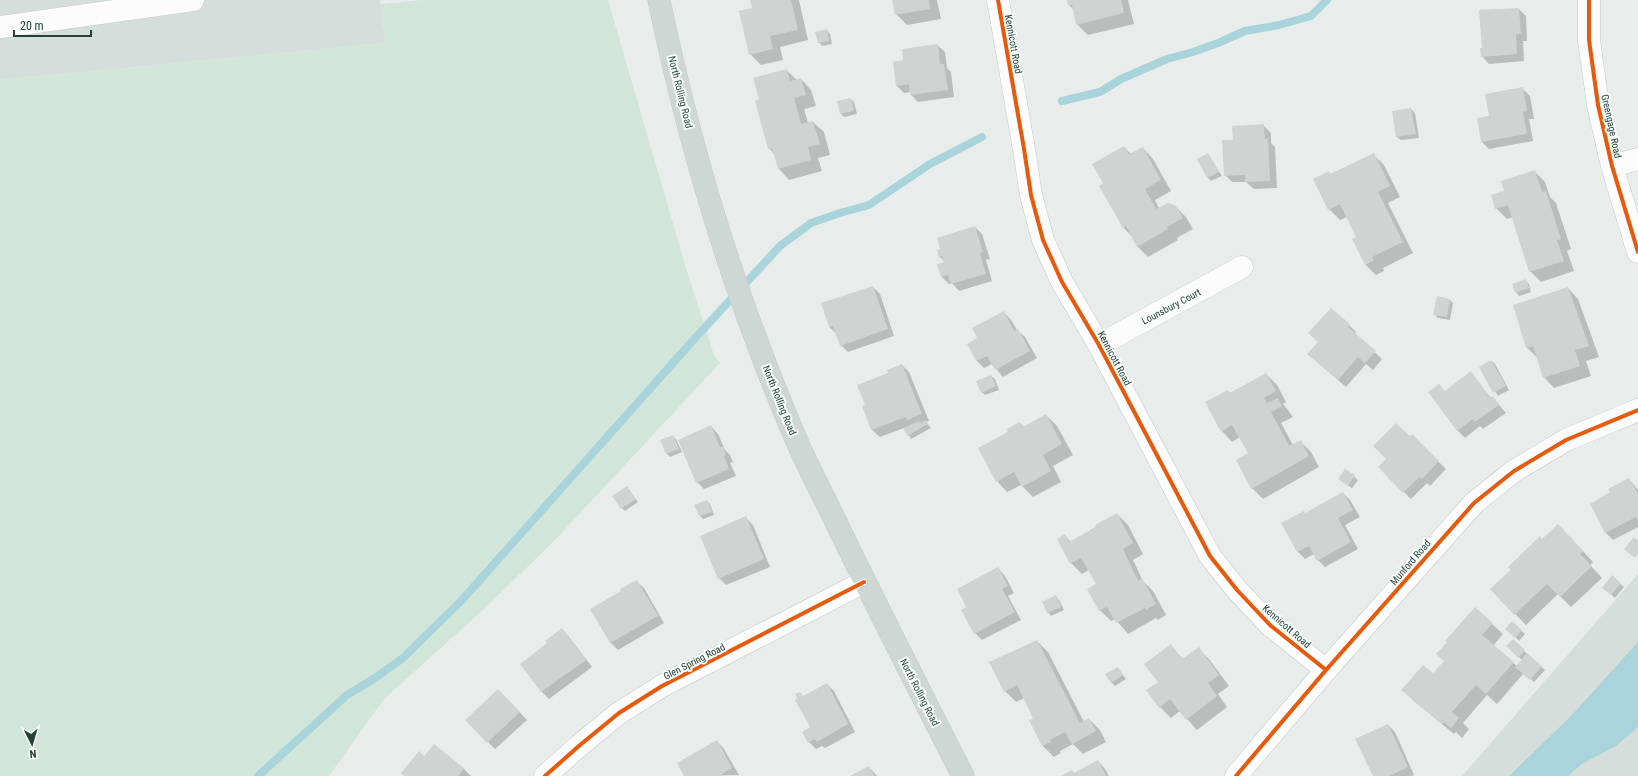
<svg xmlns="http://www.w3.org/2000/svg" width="1638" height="776" viewBox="0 0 1638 776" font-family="'Roboto Condensed',sans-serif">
<rect width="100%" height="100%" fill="#e8edeb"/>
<path fill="#d6dedb" d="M0,0H380L386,43L0,80Z
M1638,574V776H1462Z"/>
<path fill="#d1e6d8" d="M422,0H608L686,268L714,355L720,363L554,541L483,610L384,699L329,776H0V80L386,43L381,4Z"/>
<path fill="#a9d4db" d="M1638,642V727L1616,746L1582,764L1568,776H1509L1570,717Z"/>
<path fill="#0003" d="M751,0H799L808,40L780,47L783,60L761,65L750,54L754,9Z
M893,0H937L941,19L907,25L896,14Z
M1068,0H1128L1134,24L1088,35L1077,24L1074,10L1069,5Z
M1519,9L1526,16L1527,41H1523L1524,61L1489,64L1482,56L1483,49Z
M827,30L830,34L832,44L822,46L819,42Z
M937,45L945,52L947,68L951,72L954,97L918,102L911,95V92L904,93L897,86L894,62L904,61Z
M786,70L797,80L801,79L811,90L816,106L804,109L808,123L813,122L824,132L830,155L818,158L822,171L789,180L779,169L774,154L769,148L760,100Z
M1523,89L1530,96L1534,119H1529L1533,141L1489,149L1482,142L1478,119L1490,116Z
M851,99L854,102L857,114L844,117L841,114L838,102Z
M1411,109L1415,113L1419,138L1401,140L1397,137L1393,112Z
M1263,125L1271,133V143L1275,147L1277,188L1254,189L1246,182H1232L1225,175L1234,141Z
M1124,147L1131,154L1143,148L1153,159L1171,191L1155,200L1159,208L1175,206L1186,217L1193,229L1177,238L1178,240L1148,257L1137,246L1132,237L1124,228L1100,186L1105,183Z
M1208,154L1222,176L1211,181L1208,178L1198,159Z
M1373,154L1384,165L1400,197L1388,203L1413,253L1383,268L1384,271L1376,275L1365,264L1358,238L1347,217L1340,220L1329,209V172L1331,175Z
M1535,172L1545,182L1550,197L1556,203L1571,249L1567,251L1574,271L1541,282L1530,271L1513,217L1507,219L1496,208L1505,192Z
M975,227L982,234L990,259L986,260L992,281L959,291L952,283L949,284L942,277L945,262L940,257Z
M1525,280L1529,284L1531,292L1519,296L1516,292Z
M873,287L880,294L894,336L848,352L841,345L837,334L829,327Z
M1568,288L1578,299L1599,357L1586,361L1591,376L1554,388L1544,377L1538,358L1527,348L1514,306Z
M1438,298L1450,300L1453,303L1450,320L1438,318L1434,314Z
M1004,312L1011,320L1017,330L1025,337L1037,358L1003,377L992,364L984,368L977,361L968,344L979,339Z
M1349,325L1356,332L1355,334L1382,359L1373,370L1366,364L1346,387L1316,361Z
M1491,361L1495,364L1509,390L1498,396L1480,367Z
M902,365L909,372L929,421L926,422L931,428L911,439L904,428L880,437L872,430L863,407L867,406L889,374Z
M1471,373L1491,398H1493L1506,413L1483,429L1480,426L1465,438L1457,430L1445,392Z
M1266,374L1277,385L1286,402L1283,404L1288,410L1293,417L1281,423L1293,445L1300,441L1311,452L1319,467L1263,499L1252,488L1249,454L1240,437L1232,442L1222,431L1230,393Z
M991,376L995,379L999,390L985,395L982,392Z
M1046,415L1057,426L1073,455L1053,466L1061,482L1033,497L1021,485L1007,492L997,481L1009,433L1020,423L1024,427Z
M711,426L718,434L725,450L730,455L733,462L730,463L736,476L704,489L697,482Z
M673,436L676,439L682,452L670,457L667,454Z
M1412,436L1446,469L1430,486L1427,483L1411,499L1379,467Z
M1346,470L1358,480L1352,488L1343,482Z
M1629,479L1638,490V527L1613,540L1606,533L1591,504L1611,493Z
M627,488L638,502L625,511L622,508Z
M1343,493L1350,500L1360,517L1345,525L1358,549L1325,567L1318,560L1314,554L1305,559L1298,552L1283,523L1305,514Z
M707,501L710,504L714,515L703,519L700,516Z
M1117,514L1128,525L1143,554L1133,560L1143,581L1153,591L1166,615L1158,620L1156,618L1128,634L1115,619L1111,621L1100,610L1097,585L1089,570L1082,574L1071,563L1065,536L1071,542Z
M746,518L753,525L770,567L726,585L719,578Z
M1569,536L1593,562L1590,565L1602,578L1571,607L1558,594L1526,625L1491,589L1542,540Z
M998,568L1005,576L1014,593L1008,596L1021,620L982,640L975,633L967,607Z
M1612,577L1624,587L1615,598L1607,591Z
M636,581L644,588L664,623L618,650L611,643L591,610L623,592Z
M1056,597L1059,600L1064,610L1051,616L1048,612Z
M1512,623L1525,634L1519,641L1507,629Z
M1492,624L1503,634L1493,646L1517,666L1522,660L1507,646L1513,641L1545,670L1534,682L1524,673L1497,704L1487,695L1463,723L1469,729L1462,738L1456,732L1454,734L1414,701L1403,690L1433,674Z
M562,629L569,637L592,667L549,699L542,692L521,664L549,644Z
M1037,641L1048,652L1084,722L1089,719L1100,730L1106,742L1083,754L1073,744L1060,751L1061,753L1054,757L1043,746L1030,721L1035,719L1024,698L1016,702L1005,691Z
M1171,646L1184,660L1198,648L1209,659L1229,686L1218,694L1227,707L1197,730L1180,711L1171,718L1160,707L1159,682Z
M1118,668L1126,679L1115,686L1111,682Z
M827,684L834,691L855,732L825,748L822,746L816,749L809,742L811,728L800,693L804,697Z
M506,698L527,720L495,749L488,742Z
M1388,725L1395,732L1414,775L1412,776H1374Z
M717,741L724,749L739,775L685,776Z
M434,745L464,769L471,776H405L425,757Z
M1098,761L1105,769L1109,776H1063L1075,774Z
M869,767L877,776H853Z"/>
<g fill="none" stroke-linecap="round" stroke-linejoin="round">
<path stroke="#a9d4db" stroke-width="8" d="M1062,101L1100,92L1121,79L1167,59L1193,52L1218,43L1245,31L1279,25L1311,16L1327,0
M258,776L347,695L375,678L403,658L461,601L697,336L780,246L811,223L840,213L869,205L930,164L982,137"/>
</g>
<path fill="#cfd4d2" d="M750,0H791L798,30L770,36L773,49L749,55L739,11L752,8Z
M892,0H929L930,9L895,15Z
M1067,0H1121L1124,13L1076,25L1072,5H1068Z
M1519,8L1521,34H1516L1517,54L1481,57L1480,48H1482L1479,10Z
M827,29L829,41L818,43L815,32Z
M938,44L940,64H944L948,90L910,95L909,84L896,86L893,62L903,60L902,49Z
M787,69L790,81L801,78L806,95L794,98L801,124L813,121L820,144L808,147L811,160L778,169L772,148L768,149L755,101L759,99L753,78Z
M1523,87L1527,111L1523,112L1527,134L1481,142L1477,118L1489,116L1485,94Z
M851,98L854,111L840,114L837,101Z
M1411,108L1416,134L1396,137L1392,111Z
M1264,124L1265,139L1268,138L1270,181L1245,182V175L1224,176L1222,140H1233L1232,126Z
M1124,146L1129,154L1143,147L1161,180L1145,189L1156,209L1168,203L1175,205L1183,218L1167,227L1168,229L1137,247L1126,226L1123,228L1099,186L1103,183L1092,164Z
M1208,153L1219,172L1207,178L1197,159Z
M1374,153L1390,186L1378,192L1403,242L1372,257L1374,260L1365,265L1352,239L1356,237L1340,204L1328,210L1313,179L1329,171L1330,174Z
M1535,170L1542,192L1546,191L1561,239L1557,240L1564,261L1529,272L1508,205L1495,209L1491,195L1504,191L1501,181Z
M975,226L983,252L980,253L986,274L951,284L948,275L941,277L937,264L944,262L942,256L939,258L937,250L940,249L937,238Z
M1526,279L1529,288L1515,293L1512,284Z
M873,286L888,329L840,346L833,326L829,327L821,303Z
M1568,287L1589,346L1575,350L1580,366L1543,378L1533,346L1526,348L1513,305Z
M1437,296L1450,299L1447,317L1433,315Z
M1331,308L1350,324L1348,327L1376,351L1365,363L1358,357L1338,380L1307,354L1318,342L1308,333Z
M1004,311L1014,331L1018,329L1030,351L995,370L987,356L976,361L967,344L977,338L972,328Z
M1491,360L1506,386L1493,393L1479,367Z
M902,364L922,414L907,420L906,417L871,430L862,406L865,405L857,385L888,373L887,370Z
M1471,371L1490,398L1493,396L1499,405L1475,422L1473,419L1457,431L1428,392L1439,384L1445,391Z
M1266,373L1276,391L1264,398L1267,403L1278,398L1282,406L1271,412L1289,446L1301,440L1309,456L1251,489L1236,460L1248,453L1232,425L1221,432L1205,402L1228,390L1230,393Z
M991,375L996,386L981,393L976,381Z
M1046,414L1062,444L1043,455L1051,471L1022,487L1014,472L996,482L978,448L1008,432L1007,429L1020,422L1023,427Z
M926,420L928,424L907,436L903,428L919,421L920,423Z
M1396,423L1410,436L1412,434L1439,461L1422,479L1419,477L1403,493L1378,467L1386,459L1373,446Z
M711,425L720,447L723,446L726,454L724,456L729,469L696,483L678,440Z
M673,435L679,449L666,454L660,440Z
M1345,469L1355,475L1348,486L1338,479Z
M1629,478L1638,494V520L1636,517L1605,533L1590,504L1610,492L1608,489Z
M627,486L636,499L621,509L612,496Z
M1343,492L1353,510L1338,518L1351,542L1317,561L1309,546L1297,552L1281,523L1304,511L1305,513Z
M707,500L712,512L699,516L694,505Z
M1117,513L1133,543L1123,549L1138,581L1142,578L1156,604L1146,610L1145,608L1116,623L1107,607L1099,611L1087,589L1096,584L1081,558L1070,564L1057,539L1065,534L1069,542L1096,527L1095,525Z
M746,516L764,559L718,579L700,536Z
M1558,524L1583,551L1580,554L1592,566L1560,597L1547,584L1514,615L1490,589L1511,570L1508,567L1540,536L1542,539Z
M1634,537L1638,540V554L1635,558L1624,549Z
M998,567L1008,586L1002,589L1015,612L974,634L961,610L966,607L957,589Z
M1612,575L1621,583L1611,595L1602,588Z
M637,580L658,616L610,643L590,609L621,591L620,589Z
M1056,595L1061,607L1047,613L1042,602Z
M1475,607L1493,623L1482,635L1514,662L1486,694L1476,685L1452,712L1459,718L1451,728L1444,722L1442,724L1401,690L1423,665L1433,673L1444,661L1436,654L1447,642L1445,641Z
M1512,621L1522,630L1515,638L1505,629Z
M562,628L586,660L541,692L520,664L547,643L545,641Z
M1513,639L1525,650L1518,658L1506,646Z
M1037,640L1080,723L1089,718L1096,731L1072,744L1065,732L1050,740L1051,742L1042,746L1029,720L1033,718L1017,685L1004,692L989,662Z
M1171,644L1182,659L1199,647L1219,675L1208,683L1217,696L1186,720L1170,699L1159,708L1146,690L1158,682L1144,664Z
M1527,653L1542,666L1530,680L1515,667Z
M1118,667L1123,675L1111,683L1105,674Z
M827,683L848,724L817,742L815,739L808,743L802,732L810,727L795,700L797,698L795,694L800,692L803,696Z
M498,689L520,712L487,743L465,720Z
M1388,724L1408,767L1389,776H1373L1355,739Z
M717,740L732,768L722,774L723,776H684L677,763Z
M434,744L464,768L458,776H404L401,773L419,751L424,756Z
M1098,760L1106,776H1061L1072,770L1074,773Z
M869,766L874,776H850Z"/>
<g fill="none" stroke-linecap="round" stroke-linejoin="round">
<defs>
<path id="minor" d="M998,0L1024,149L1031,195L1043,240L1062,282L1099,345L1210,556L1237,590L1270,625L1326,670
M1589,0V40L1598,105L1612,166L1638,252
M0,27L193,0
M1612,166L1638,159
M1099,345L1242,267
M545,776L580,745L619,713L662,686L864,582
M1236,776L1326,670L1474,503L1514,471L1566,440L1638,410"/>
<path id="major" d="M659,0C689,145 732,288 790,425C803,458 820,489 835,520C876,606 920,691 963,776"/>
</defs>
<use href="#minor" stroke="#c5cac8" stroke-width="23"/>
<use href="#major" stroke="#c3ccc9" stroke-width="23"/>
<use href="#minor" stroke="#fcfcfc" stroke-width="22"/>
<use href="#major" stroke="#cfd7d5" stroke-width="22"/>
<defs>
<path id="cycleway" d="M998,0L1024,149L1031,195L1043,240L1062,282L1099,345L1210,556L1237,590L1270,625L1326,670
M1589,0V40L1598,105L1612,166L1638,252
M545,776L580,745L619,713L662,686L864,582
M1236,776L1326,670L1474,503L1514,471L1566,440L1638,410"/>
</defs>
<use href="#cycleway" stroke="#f7fbf9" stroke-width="6"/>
<use href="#cycleway" stroke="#e8590c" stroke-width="4"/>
</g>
<g text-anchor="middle" stroke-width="4" stroke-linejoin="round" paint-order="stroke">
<g font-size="10" fill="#24423a" stroke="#f7fbf9">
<text transform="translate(1014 44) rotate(80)" y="4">Kennicott Road</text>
<text transform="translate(681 92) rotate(76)" y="4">North Rolling Road</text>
<text transform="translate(1612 126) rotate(78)" y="4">Greengage Road</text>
<text transform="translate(1171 306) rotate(-28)" y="4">Lounsbury Court</text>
<text transform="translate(1115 358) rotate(62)" y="4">Kennicott Road</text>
<text transform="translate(780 400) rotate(68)" y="4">North Rolling Road</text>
<text transform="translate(1410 562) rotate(-49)" y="4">Munford Road</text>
<text transform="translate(1287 626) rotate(41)" y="4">Kennicott Road</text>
<text transform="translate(694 661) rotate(-27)" y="4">Glen Spring Road</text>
<text transform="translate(920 692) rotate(63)" y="4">North Rolling Road</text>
</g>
</g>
<g transform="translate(32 744) rotate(175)" stroke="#f7fbf9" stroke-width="3" paint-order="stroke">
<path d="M0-3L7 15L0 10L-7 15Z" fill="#24423a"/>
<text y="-6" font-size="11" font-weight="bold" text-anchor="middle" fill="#24423a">N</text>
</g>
<path d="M14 30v6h77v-6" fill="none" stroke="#24423a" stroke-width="2"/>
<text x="20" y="30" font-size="12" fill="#24423a" stroke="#f7fbf9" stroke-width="3" paint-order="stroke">20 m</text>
</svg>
